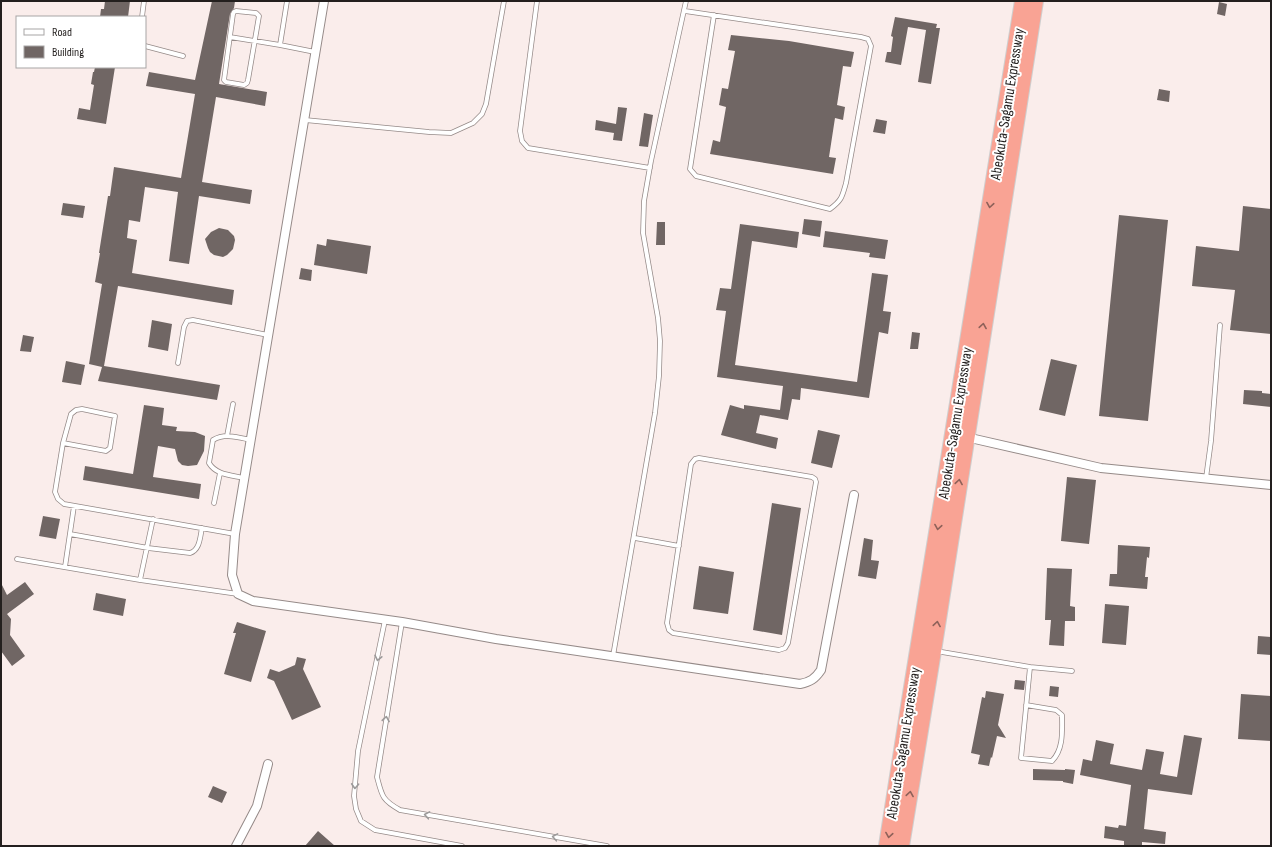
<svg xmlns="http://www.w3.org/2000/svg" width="1272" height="847" viewBox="0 0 1272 847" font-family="'Sofia Sans Condensed',sans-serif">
<rect width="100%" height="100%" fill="#faedeb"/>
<path fill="#706664" d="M105,1H130L128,17H100L101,9H104Z
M212,1H235L234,8L230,14L219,84L267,92L265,106L216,97L202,182L252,190L250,204L199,196L189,264L169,261L178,192L145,187L140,222L129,220L127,238L137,240L132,273L234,290L232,305L118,286L104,366L220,385L217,400L98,381L102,367L89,364L102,284L95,282L100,253H99L108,196H110L114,167L181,178L195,94L146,86L149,72L195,80Z
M1219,2L1227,4L1225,16L1217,14Z
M895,17L937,24L936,28H940L931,84L918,82L926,30L908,27L901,65L885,62L887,52H891L893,37L891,36Z
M731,35L789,41L854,52L851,67L843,66L837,105L845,107L843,120L835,118L829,157L836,158L833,174L710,154L713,140L720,142L726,107L719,105L722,88L728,89L735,51L728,50Z
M95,67H115L106,124L77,119L79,108L90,110L94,85L91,84L93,72H94Z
M1159,89L1170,91L1169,102L1157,100Z
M618,107L627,108L622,141L613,140L614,133L595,130L596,120L616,124Z
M644,113L653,115L648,147L639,146Z
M876,119L887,121L885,134L873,132Z
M63,203L85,206L83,218L61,215Z
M1243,206L1271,209V334L1230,330L1235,290L1192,286L1196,246L1239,251Z
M1119,215L1168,220L1148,421L1099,416Z
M804,219L822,221L820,237L802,234Z
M657,222H665V245H656Z
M740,224L799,232L797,248L752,241L735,365L857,382L872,273L888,275L883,311L891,312L888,334L879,332L869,398L801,388L800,400L792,399L788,420L760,415L756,433L778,438L776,449L721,435L730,405L744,409V405L780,410L783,386L717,377L726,311L716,310L720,288L731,289Z
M219,228L228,230L234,236L235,240L233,249L227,255L223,257L214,255L210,252L208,248L205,239L211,232Z
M825,231L888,240L885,259L869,257L870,253L823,247Z
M327,239L371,246L367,274L314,265L317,244L326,246Z
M301,268L312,270L311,281L299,279Z
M152,320L172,324L168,351L148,347Z
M912,332L920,333L918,349H910Z
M23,335L34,337L31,352L20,351Z
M1051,359L1077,365L1065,416L1039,410Z
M66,361L85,365L81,385L62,382Z
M1244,390L1262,391V393L1271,394V407L1243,404Z
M144,405L164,408L162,425L177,427L176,431L195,432L205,436L204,451L197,465L188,466L182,465L178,461L175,449L158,446L153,477L201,484L199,499L83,480L85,466L133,474Z
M818,430L840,435L832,468L811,463Z
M1067,477L1096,480L1089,544L1061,541Z
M772,503L801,508L782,635L753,630Z
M43,516L60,519L56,539L39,536Z
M864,538L873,540L871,560L879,561L876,579L858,576Z
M1118,545L1150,547L1149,558L1147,557L1145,577H1148L1147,589L1109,586L1110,574H1117Z
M699,566L734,572L728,614L693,609Z
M1047,568L1072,569L1070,606L1075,607V621H1065L1064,646L1049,645L1051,620H1045Z
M25,582L34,594L7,614L11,619L10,635L25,656L12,666L1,651V583L7,595Z
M96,593L126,599L123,616L93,610Z
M1105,604L1129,606L1126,645L1102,643Z
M237,622L266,631L251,682L224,674L236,633H233Z
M1258,636L1271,637V655L1257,654Z
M297,657L306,659L303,669L321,707L292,720L274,681L267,678L270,669L279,672L295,665Z
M1015,680L1025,681L1024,690L1014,689Z
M1050,686L1059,687L1058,697L1049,696Z
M986,691L1004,694L998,725L1006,738L997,736L992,758L991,757L989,766L978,764L980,755L971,753L982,697L985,698Z
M1241,694L1271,696V741L1238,739Z
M1184,735L1202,738L1192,795L1148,789L1144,829L1166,832L1165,844L1142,842V846H1124V841L1104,838L1105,826L1118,828L1119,825L1126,826L1131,785L1080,775L1083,759L1092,761L1096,740L1114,744L1110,764L1142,770L1146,749L1164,752L1160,774L1177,777Z
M1033,769L1065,770V769L1075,770L1073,784L1063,782V781L1033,780Z
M213,786L227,792L222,803L208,797Z
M318,831L335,846H305Z"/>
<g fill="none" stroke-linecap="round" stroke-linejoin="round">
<defs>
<path id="lane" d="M537,1L520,131L522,141L528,148L650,168
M236,11L256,13L259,16L248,80L247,83L244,85L226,82L224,80L233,14L234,12Z
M685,11L861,37L868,39L871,46L846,183C842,197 842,200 830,209L696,176L690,169L714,15
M142,17L144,1
M230,37L280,45L315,52
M280,45L287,1
M145,46L183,56
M305,120L429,132L451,133L473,123L482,114L486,104L504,1
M178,363L184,327L187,321L193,320L268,335
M227,436L233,404
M63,443L106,451L110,448L115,416L82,409L76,410L71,414L63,443L55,492L58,499L64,504L235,534
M699,458L812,477L815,479L816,482L788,643L785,648L779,650L673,633L669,630L667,623L691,464L695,459Z
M244,478C231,475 216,475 209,463L213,440C225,433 237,437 251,440
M1206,478L1211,441L1220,325
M214,503L220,473
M70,534L148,548L190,553C200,550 200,537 202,528
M635,538L679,546
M17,559L140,580L238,594
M65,567L74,506
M140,580L153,519
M385,620L358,751L354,796L356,809L361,821L375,830L462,846
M402,622L377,777C382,796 382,800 400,810L607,846
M936,651L1030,667L1021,758L1052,761C1064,749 1062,730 1062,715L1056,710L1026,705
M613,656L655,413L659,376L660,341L658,318L643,233L644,201L651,161L686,1
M1030,667L1072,671"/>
<path id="street" d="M324,1L235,534L232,575L238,594L253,601L402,622L496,639L800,684C810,682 815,679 821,670L854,495
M966,437L1101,468L1271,485
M236,846L257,806L268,764"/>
<path id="highway" d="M887,846L910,700L1023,1
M901,846L933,651L1035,1"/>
</defs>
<use href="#lane" stroke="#958a88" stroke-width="5.5"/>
<use href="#street" stroke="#958a88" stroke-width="10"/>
<use href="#highway" stroke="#cfcece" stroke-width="18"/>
<use href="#lane" stroke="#fff" stroke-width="4"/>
<use href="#street" stroke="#fff" stroke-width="8"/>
<use href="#highway" stroke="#f9a394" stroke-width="16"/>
</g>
<defs><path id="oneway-chevron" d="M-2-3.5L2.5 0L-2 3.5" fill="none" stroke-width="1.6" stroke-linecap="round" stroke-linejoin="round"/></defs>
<g stroke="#8e6159">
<use href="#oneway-chevron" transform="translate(990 205) rotate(99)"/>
<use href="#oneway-chevron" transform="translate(983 326) rotate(-81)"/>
<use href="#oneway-chevron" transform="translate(959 482) rotate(-81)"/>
<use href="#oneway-chevron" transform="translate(938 527) rotate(99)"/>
<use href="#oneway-chevron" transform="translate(937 624) rotate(-81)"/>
<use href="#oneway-chevron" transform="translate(910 794) rotate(-81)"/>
<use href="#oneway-chevron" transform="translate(889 835) rotate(99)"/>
</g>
<g stroke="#9c9a9a">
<use href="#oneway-chevron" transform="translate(378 658) rotate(102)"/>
<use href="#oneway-chevron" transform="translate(386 719) rotate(-81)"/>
<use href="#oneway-chevron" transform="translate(355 786) rotate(93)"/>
<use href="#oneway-chevron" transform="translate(427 815) rotate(-170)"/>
<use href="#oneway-chevron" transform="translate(555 837) rotate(-170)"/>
</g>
<g text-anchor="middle" stroke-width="4" stroke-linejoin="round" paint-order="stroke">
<g font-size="15" fill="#231f1e" stroke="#fff">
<text transform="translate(1007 104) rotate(-81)" y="5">Abeokuta-Sagamu Expressway</text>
<text transform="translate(955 423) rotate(-81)" y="5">Abeokuta-Sagamu Expressway</text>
<text transform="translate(903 743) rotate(-81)" y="5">Abeokuta-Sagamu Expressway</text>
</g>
</g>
<rect width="1272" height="847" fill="none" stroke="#231f1e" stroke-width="4"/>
<rect x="16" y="16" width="130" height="52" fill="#ffffff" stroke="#a7a5a5"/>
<rect x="24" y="29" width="20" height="6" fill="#ffffff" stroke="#a7a5a5"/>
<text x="52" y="36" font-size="12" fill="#231f1e">Road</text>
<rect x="24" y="46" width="20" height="12" fill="#706664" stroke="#a7a5a5"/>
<text x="52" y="56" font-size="12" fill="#231f1e">Building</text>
</svg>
